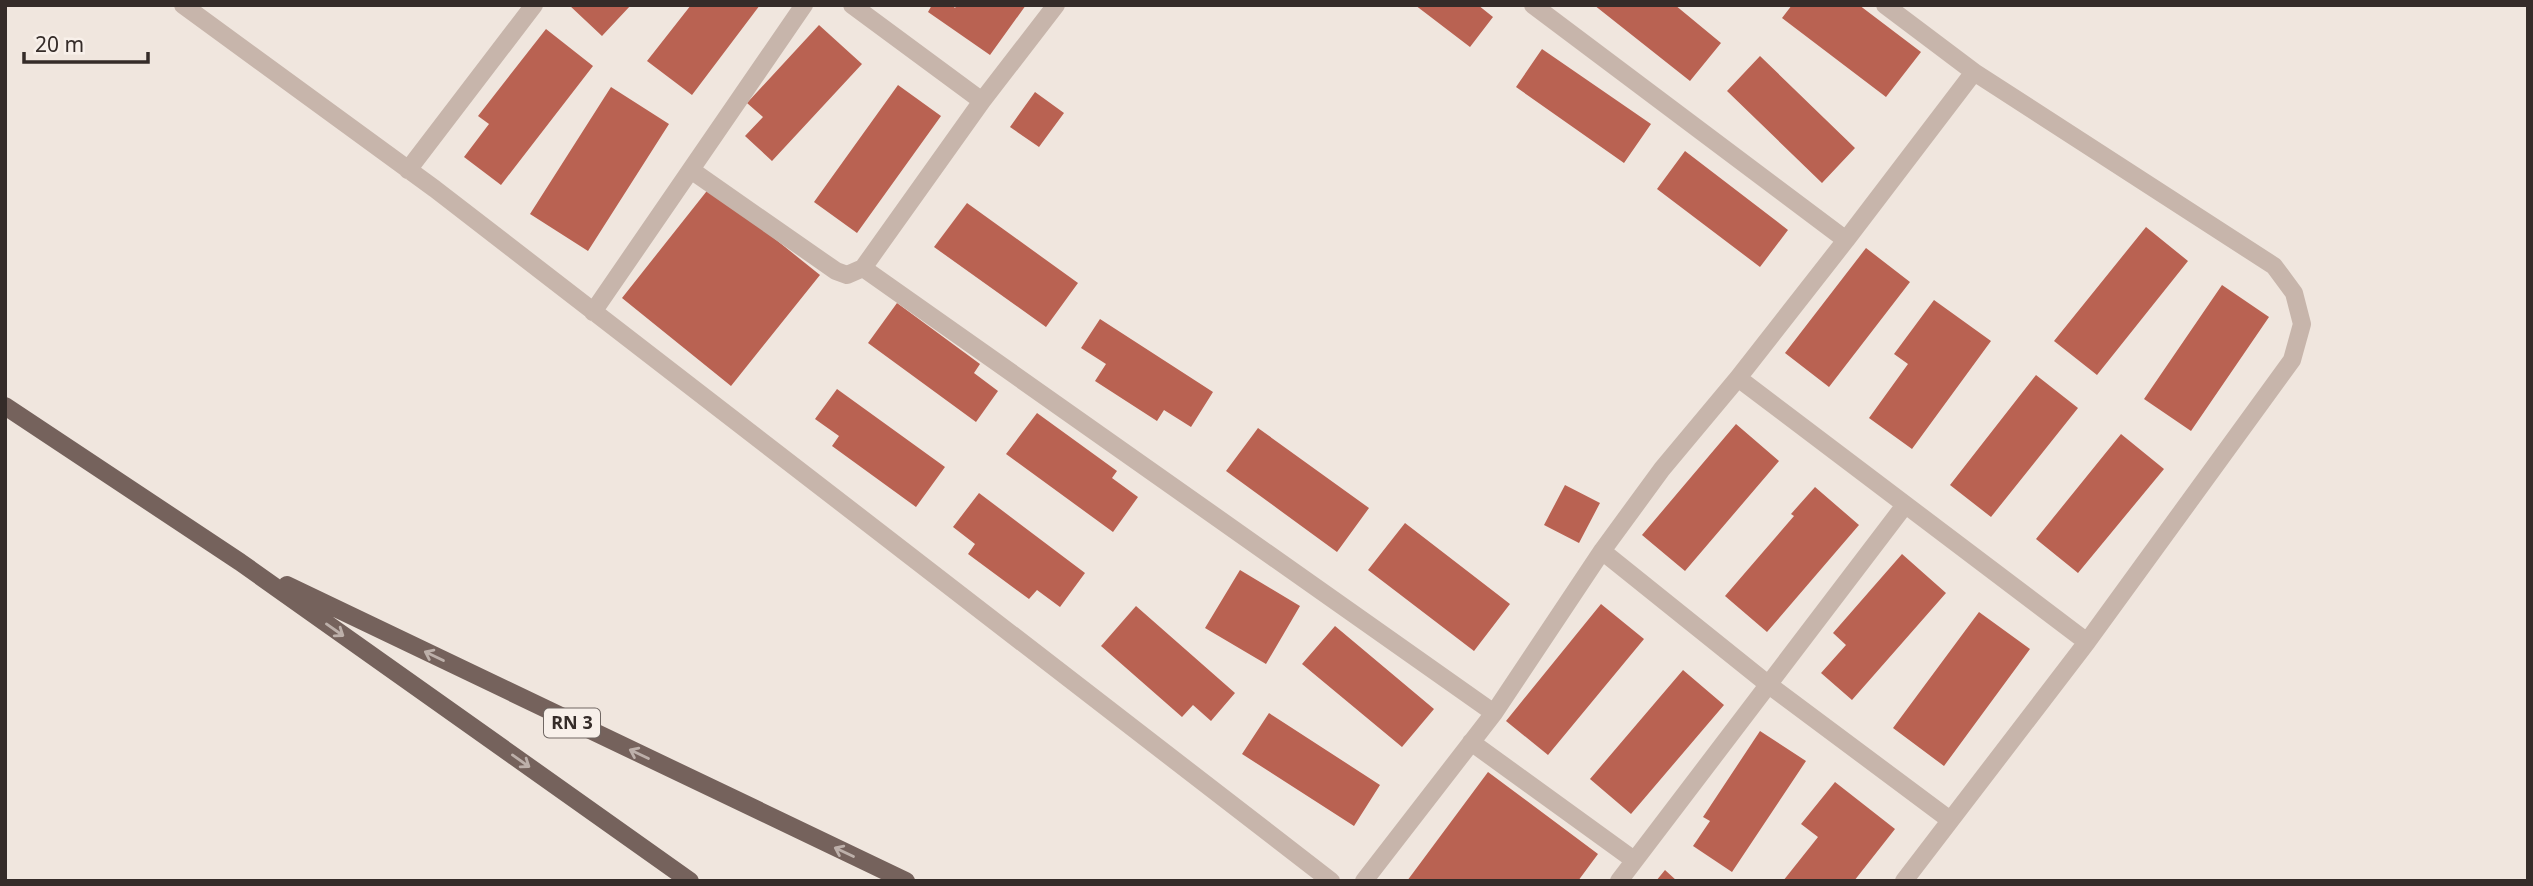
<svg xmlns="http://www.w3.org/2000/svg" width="2533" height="886" viewBox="0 0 2533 886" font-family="'Noto Sans',sans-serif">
<rect width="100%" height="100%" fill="#f0e6de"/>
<path fill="#b96252" d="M569,5H631L602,36Z
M691,5H760L692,95L647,61Z
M932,5H952L955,8L957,5H1026L990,55L928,12Z
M1415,5H1478L1493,17L1470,47Z
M1594,5H1675L1721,43L1690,81Z
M1792,5H1859L1921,52L1886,97L1782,18Z
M819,25L862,64L772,161L745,136L763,117L747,103Z
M546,29L593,66L501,185L464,157L489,124L478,116Z
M1542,49L1651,124L1624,163L1516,87Z
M1760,56L1855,148L1822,183L1727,91Z
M898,85L941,116L857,233L814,202Z
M611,87L669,124L588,251L530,214Z
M1035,92L1064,113L1039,147L1010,127Z
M1685,151L1788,230L1760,267L1657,189Z
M710,187L820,275L731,386L622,298Z
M967,203L1078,283L1046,327L934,247Z
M2146,227L2188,261L2097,375L2054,341Z
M1866,248L1910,282L1829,387L1785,353Z
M2222,285L2269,317L2191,431L2144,399Z
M1934,300L1991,341L1912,449L1869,418L1908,364L1894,354Z
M897,303L980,364L974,373L998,391L976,422L868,343Z
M1100,319L1213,392L1191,427L1164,410L1157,421L1095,381L1106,364L1081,348Z
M2036,375L2078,408L1991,517L1950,485Z
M837,389L945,467L916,507L832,446L839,436L815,419Z
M1037,413L1117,471L1112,478L1138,497L1113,532L1006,454Z
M1736,424L1779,461L1685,571L1642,535Z
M1258,428L1369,508L1337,552L1226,471Z
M2121,434L2164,469L2078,573L2036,539Z
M1565,485L1600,503L1579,543L1544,525Z
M1815,487L1859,525L1767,632L1725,596L1794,516L1791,514Z
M979,493L1085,573L1060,607L1037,590L1029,599L968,554L975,544L953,527Z
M1405,523L1510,604L1474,651L1368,570Z
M1902,554L1946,593L1852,700L1821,673L1846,645L1833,633Z
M1240,570L1300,606L1266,664L1205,628Z
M1601,604L1644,639L1548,755L1506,721Z
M1136,606L1235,693L1211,721L1193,705L1182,717L1101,646Z
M1979,612L2030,649L1944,766L1893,728Z
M1335,626L1434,709L1402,747L1302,664Z
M1683,670L1724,705L1631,814L1590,779Z
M1269,713L1380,785L1354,826L1242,754Z
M1760,731L1806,761L1732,872L1693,846L1710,821L1703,817Z
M1488,772L1598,854L1578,881H1407Z
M1835,782L1895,829L1854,881H1783L1818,837L1801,824Z
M1665,870L1677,881H1656Z"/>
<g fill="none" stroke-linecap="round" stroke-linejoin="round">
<path stroke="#c7b5ab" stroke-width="18" d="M183,5L435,189L1331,881
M852,5L982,101
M1533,5L1846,240L1974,72
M1885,5L1974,72L2274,266L2294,293L2302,324L2292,360L2087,642L1904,881
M408,170L534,5
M691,170L836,271L847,275L863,268L982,101L1056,5
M863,268L1494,713
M593,312L804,5
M1738,378L1846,240
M1602,551L1769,685L1950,820
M1471,742L1634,860
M1364,881L1494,713L1602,551L1662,469L1738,378L2087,642
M1619,881L1905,505"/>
<path stroke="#75625c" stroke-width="18" d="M5,406L240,562L690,881
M287,585L906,881"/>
</g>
<defs><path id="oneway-shaft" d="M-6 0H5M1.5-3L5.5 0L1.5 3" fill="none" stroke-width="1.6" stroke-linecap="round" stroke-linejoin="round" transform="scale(1.75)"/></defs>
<g stroke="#bdb0aa">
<use href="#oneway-shaft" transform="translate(335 630) rotate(35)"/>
<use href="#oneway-shaft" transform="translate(434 656) rotate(-154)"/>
<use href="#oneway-shaft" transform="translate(639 754) rotate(-155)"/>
<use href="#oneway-shaft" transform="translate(521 761) rotate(35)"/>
<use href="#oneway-shaft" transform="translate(844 852) rotate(-155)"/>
</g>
<g text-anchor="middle" stroke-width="6" stroke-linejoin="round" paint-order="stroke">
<rect fill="#f8f0ea" stroke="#706763" stroke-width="2" x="544" y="708.5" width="56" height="29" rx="5"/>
<g font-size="18" font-weight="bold" fill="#352c29">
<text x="572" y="729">RN 3</text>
</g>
</g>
<rect width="2533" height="886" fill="none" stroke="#352c29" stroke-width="14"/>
<path d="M24 52v10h124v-10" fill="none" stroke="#352c29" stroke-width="3.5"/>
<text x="35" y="52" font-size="21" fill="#352c29" stroke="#f8f0ea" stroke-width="5" paint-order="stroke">20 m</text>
</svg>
